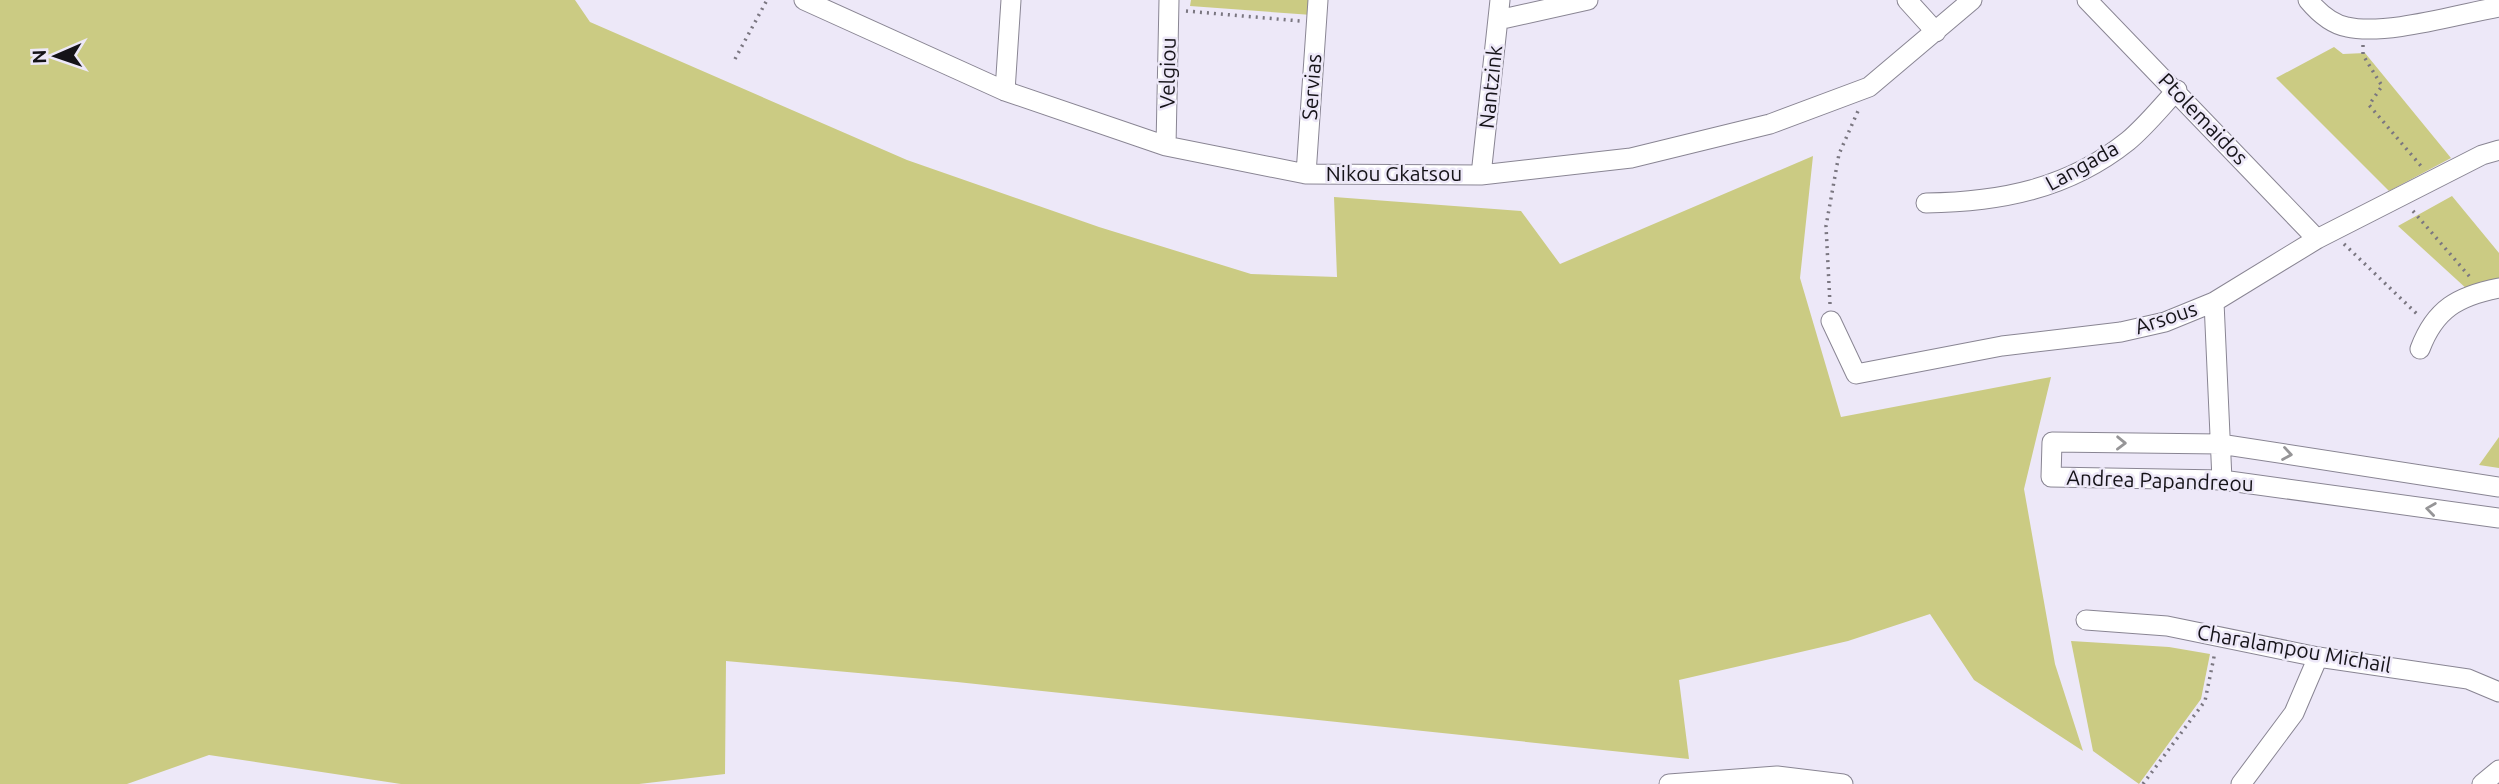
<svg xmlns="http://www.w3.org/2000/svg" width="2499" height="784" viewBox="0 0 2499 784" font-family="Ubuntu,sans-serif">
<rect width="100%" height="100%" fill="#ede8f8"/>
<path fill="#cbcb83" d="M0,0H575L590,22L907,160L1099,227L1251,274L1337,277L1334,197L1521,211L1560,264L1813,156L1800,278L1841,417L2051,377L2024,489L2055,664L2083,751L1974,680L1930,614L1848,641L1679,680L1689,759L957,682L726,661L725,774L639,784H401L209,755L127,784H0Z
M1191,0H1313L1312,15L1190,6Z
M2334,47L2343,54L2365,53L2451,158L2389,191L2276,78Z
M2452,196L2499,253V278L2468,290L2398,226Z
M2499,437V468L2479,465Z
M2071,641L2169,647L2210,654L2201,699L2139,784L2093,751Z"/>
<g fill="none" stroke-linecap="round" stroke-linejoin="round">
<defs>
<path id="street" d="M804,0L1005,91L1166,146L1306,174L1481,175L1631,158L1770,124L1869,87L1972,0
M1907,0L1936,32
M2087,0L2317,239
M2308,0C2318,12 2331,24 2347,27C2386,36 2458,14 2499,7
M1498,20L1588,0
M1005,91L1011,0
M1166,146L1169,0
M1306,174L1318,0
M1481,175L1500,0
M1926,203C2000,202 2068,189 2128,141C2146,126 2161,107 2177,90
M2214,302L2222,480
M1831,321L1856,374L2002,346L2121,332L2165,322L2214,302L2317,239L2482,155L2499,150
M2420,349C2435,309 2458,296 2499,288
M2499,487L2220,444L2052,442L2051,477L2222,480L2499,518
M2086,620L2167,626L2318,657L2468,679L2499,692
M1669,784L1777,776L1843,784
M2241,784L2294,713L2318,657
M2482,784L2499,770"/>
</defs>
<use href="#street" stroke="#898593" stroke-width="21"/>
<path stroke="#7a7680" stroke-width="3.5" stroke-dasharray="2 5" stroke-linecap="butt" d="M1186,11L1300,21
M2363,45V55L2382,86L2369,105L2421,166
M735,59L767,0
M2413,211L2470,277
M2344,244L2417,314
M1830,304L1826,226L1839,154L1858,111
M2143,784L2205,701L2215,652"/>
<use href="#street" stroke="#fff" stroke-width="19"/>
</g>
<defs><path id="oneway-chevron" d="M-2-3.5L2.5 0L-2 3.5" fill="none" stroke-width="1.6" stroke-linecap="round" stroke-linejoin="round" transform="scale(1.75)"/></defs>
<g stroke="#969597">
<use href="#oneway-chevron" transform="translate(2121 443) rotate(1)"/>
<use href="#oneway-chevron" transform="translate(2287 454) rotate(9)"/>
<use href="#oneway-chevron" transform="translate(2431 509) rotate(-172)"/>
</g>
<g text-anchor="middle" stroke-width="5" stroke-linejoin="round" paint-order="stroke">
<g font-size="21" fill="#151318" stroke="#ede8f8">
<text transform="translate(1168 73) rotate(-89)" y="7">Velgiou</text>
<text transform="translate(1312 87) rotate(-86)" y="7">Servias</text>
<text transform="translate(1491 87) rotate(-84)" y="7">Nantzink</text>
<text transform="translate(2203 119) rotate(46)" y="7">Ptolemaidos</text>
<text transform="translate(2082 166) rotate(-29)" y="7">Langada</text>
<text x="1394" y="181">Nikou Gkatsou</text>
<text transform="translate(2166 318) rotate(-18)" y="7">Arsous</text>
<text transform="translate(2160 481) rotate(2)" y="7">Andrea Papandreou</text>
<text transform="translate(2294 649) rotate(10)" y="7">Charalampou Michail</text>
</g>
</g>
<g transform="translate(56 56) rotate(268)" stroke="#ede8f8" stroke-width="5" paint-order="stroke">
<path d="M0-5L12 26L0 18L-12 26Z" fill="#151318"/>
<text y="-10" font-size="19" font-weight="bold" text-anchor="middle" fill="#151318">N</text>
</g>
</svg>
